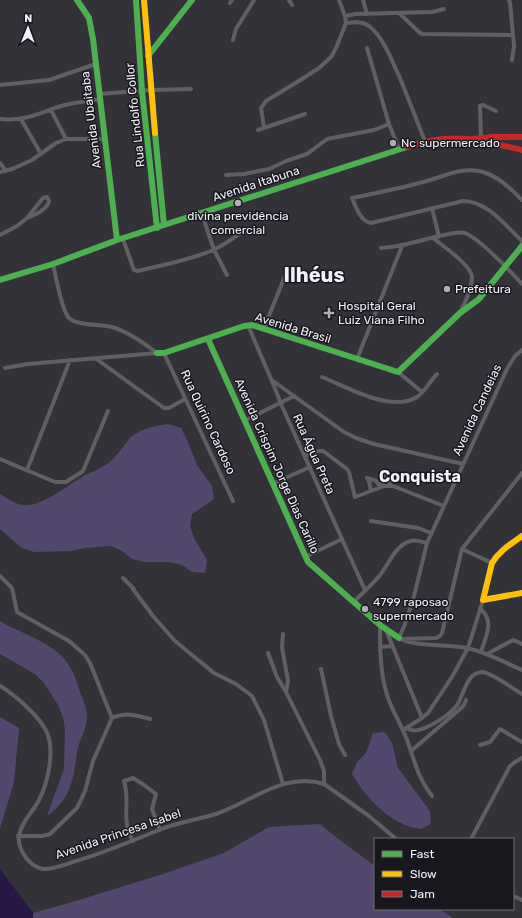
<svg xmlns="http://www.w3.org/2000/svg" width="522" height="918" viewBox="0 0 522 918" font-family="Rubik,sans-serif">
<rect width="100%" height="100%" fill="#333238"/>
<path fill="#52486e" d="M168,424L181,428L187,440L197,465L212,486L214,499L192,514L190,526L194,538L207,560L205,573L192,572L182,565L170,562H145L132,559L122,551L111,546L85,548L72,551L34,552L22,548L0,529V494C7,498 13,503 22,505C41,508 66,486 82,477C90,472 99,470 107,464C117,457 123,446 131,437C141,428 156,426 168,424Z
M0,621C21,634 54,642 68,664C74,673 77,682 80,692C84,702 89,713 86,724C84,734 78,743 77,753C73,780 71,799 47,816L64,769L65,730L63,717L58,705L44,683L35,674L0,654Z
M0,717L19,728L14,782L0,828Z
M385,732L392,743L398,768L430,811L431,824C428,825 423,829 420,829C419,829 414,828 414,828C387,821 365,796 352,774L357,762L366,753L373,733Z
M320,824L337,838L375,866V909H439L453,918H33V913L69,903L160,875L224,853L269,827Z"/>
<path fill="#271745" d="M0,869L33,913V918H0Z"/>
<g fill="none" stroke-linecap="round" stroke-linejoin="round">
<path stroke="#605f62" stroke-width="4" d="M289,0L292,5
M363,0L367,14
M509,0L510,3L514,46L512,60
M230,3L232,0
M400,14L420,33L423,34L513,35
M345,16L356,14L432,12L444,9
M346,23C354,22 362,21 369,26C384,38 391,59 399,76C408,97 416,119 425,141
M233,40L236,29L254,0
M367,48L389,124L399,149
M0,85L49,80L96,64
M99,94L151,90L191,89
M51,110L66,139
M0,119C29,122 43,110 69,104C79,102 90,101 100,99
M21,119L41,154
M264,127L261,108L266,101L302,79L319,68L331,57L336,48L346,23L345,16L339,0
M258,130L305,114
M481,137L480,106L483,105L496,111
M0,163L6,171
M0,172L12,169L32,160L56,143L66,139H104
M226,175L244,174L269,169L286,161L307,154L327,139L374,130L389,124
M522,200C510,188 499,177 483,172C463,166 445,176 427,181C402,188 377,193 352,198C356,207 360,221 371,223L463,201C487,201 505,225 522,241
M432,208L439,237
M202,214L214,250L227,275
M0,235L17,226L27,218L43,198L47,197L49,201C47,210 35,215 27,218
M433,238C443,246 471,265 472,277C472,289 465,302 460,313
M123,239L134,270L138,271C163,265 190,260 213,250C225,245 235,237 245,230
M381,248C388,247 395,247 402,245C415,243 454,230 465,233C480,239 510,271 522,284
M53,264C56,277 61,307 68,317C75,326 101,324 112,327C129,332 144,343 157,353
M248,325C259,352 271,377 281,404L365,590
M264,328L285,276
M522,350L515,356L507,369L427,543L414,596L405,624L399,638C414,647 448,644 467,648C486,652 504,662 522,670
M164,353L233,501
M95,358L164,408H169L185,399
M357,359L402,246
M5,368L28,364L157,353
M398,372L422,392
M322,377C347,387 391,413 417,397C425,392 430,381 437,374
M273,381L344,432L356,438L374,444L463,464
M244,421L294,396
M305,456L319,451H323L347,469L349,472L355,497L371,491L369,481L367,478L376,481L379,485L383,483L384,478L382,475L387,478L391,486
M0,459L55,482H66L83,471L108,411
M27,470L70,360
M272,484L310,467
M371,491L384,486H393L444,506
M371,521L418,528L431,533
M462,549L492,563
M305,557L342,539
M0,576L12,588L17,612L69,641L85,655L90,663L112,718
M123,578L134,589
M133,589L153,616L175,641L214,673L236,684L252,696L264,720L283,784
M354,602C362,593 372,585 380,575C389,564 396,544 411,541C416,539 422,542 427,543
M480,608C495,622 486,635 481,652
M380,625C380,650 380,674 388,698C393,712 402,726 407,740C415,761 417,777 432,796
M386,630L422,718
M283,634L282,647L288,681L286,692
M402,639L436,638L440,636L442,633L462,549L522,473
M380,647L392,646
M268,653L277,677L286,692L320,760L324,771V784
M487,654L513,640L516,641L522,644
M321,669L331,716L339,744L345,755
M0,686C15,695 42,718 48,735C54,753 48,783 39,800C33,812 21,822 19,836C18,842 20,848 23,853C27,861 35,868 44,869C54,869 64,865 73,862C104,853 134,840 164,828C181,822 199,819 216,814C251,802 285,771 324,784L369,816L396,839
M112,718C127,712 135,715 150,719
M406,728C410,730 414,731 418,730C429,728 451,714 457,705C464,695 466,673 482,672C491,672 513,689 522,694
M403,730L422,718L428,713L452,677L468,648L483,600
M480,745L490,742L500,729L522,742
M411,751L459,710L464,705L466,700
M18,836H42L50,834L77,808L85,791L93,761L112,718
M471,839L510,766L515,762L522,758
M133,841C120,819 131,803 124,781L133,778L144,785L156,794L152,809L160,830
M513,896L522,900"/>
<path stroke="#4caf50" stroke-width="6" d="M77,0L89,18L93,39L117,240
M136,0L142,91L157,228
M148,56L192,0
M155,133L164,225
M0,280L53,264L117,240L407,147
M208,339L308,562L380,625L399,638
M157,353H164L244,326L252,325L398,372L460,313L479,299L522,246"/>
<path stroke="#ffc107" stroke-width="6" d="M144,0L155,133
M522,536C511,544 499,551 492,563L483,600L522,593"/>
<path stroke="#c62828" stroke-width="6" d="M473,139L493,137H522
M407,147C427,140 446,137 468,139C486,141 504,146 522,150"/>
</g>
<g fill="#afaeb5" stroke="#19171e" stroke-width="1.5">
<circle cx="393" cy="143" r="4"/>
<circle cx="238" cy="203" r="4"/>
<circle cx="447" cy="289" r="4"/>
<path d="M327 307h4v4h4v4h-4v4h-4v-4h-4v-4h4z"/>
<circle cx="365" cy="609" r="4"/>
</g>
<g text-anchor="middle" stroke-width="3" stroke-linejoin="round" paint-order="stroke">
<g font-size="12" fill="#f2f0f9" stroke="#19171e">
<text transform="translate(135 115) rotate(-96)" y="4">Rua Lindolfo Collor</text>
<text transform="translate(91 120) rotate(-97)" y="4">Avenida Ubaitaba</text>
<text transform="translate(256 184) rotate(-18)" y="4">Avenida Itabuna</text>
<text transform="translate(293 328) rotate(17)" y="4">Avenida Brasil</text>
<text transform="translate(477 410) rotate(-65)" y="4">Avenida Candeias</text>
<text transform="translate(208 422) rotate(65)" y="4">Rua Quirino Cardoso</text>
<text transform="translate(314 454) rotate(66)" y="4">Rua Água Preta</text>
<text transform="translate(277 466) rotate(66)" y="4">Avenida Crispim Jorge Dias Carillo</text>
<text transform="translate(118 834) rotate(-19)" y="4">Avenida Princesa Isabel</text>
</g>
<g font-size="12" fill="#f2f0f9" stroke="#19171e" text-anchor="start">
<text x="401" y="147">Nc supermercado</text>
<text x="238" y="220" text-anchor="middle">divina previdência<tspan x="238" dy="14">comercial</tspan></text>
<text x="455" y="293">Prefeitura</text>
<text x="338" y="310">Hospital Geral<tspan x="338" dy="14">Luiz Viana Filho</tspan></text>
<text x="373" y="606">4799 raposao<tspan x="373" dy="14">supermercado</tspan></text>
</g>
<g font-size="16" font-weight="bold" fill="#f2f0f9" stroke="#19171e">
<text x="420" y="482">Conquista</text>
</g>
<g font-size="20" font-weight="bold" fill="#f2f0f9" stroke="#19171e">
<text x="314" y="282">Ilhéus</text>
</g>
</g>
<rect x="374" y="838" width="140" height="72" fill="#19171e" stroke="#706e76"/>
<rect x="382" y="851" width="20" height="6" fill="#4caf50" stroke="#706e76"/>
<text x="410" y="858" font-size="12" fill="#f2f0f9">Fast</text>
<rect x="382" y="871" width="20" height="6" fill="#ffc107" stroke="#706e76"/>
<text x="410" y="878" font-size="12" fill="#f2f0f9">Slow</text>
<rect x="382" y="891" width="20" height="6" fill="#c62828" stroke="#706e76"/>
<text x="410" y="898" font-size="12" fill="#f2f0f9">Jam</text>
<g transform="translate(28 28) rotate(1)" stroke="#19171e" stroke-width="3" paint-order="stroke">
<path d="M0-3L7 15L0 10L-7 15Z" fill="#f2f0f9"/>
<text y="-6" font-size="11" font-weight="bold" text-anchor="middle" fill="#f2f0f9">N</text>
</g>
</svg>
